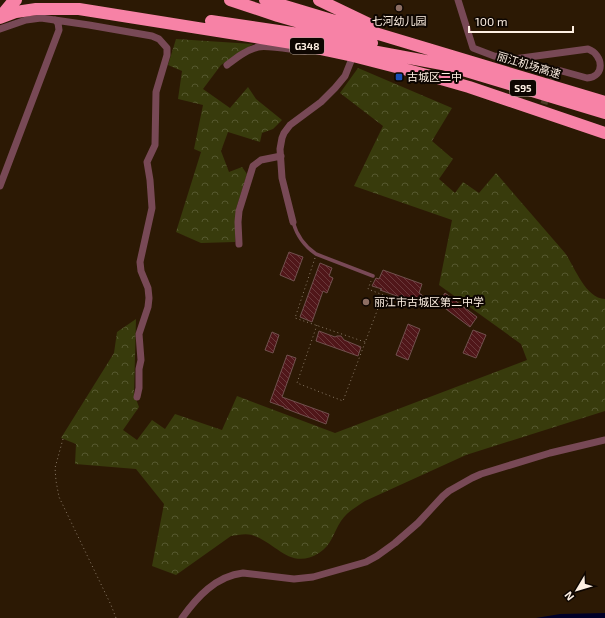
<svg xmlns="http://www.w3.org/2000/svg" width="605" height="618" viewBox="0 0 605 618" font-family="'Exo 2','Noto Sans SC',sans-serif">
<defs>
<pattern id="forest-crowns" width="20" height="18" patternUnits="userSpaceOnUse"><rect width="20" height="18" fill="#383b0c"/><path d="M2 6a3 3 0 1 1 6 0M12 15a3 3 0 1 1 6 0" fill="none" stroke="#56582f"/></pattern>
<pattern id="building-back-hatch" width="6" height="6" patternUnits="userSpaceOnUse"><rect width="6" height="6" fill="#501619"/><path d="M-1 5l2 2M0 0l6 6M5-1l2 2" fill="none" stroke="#6a383a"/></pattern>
</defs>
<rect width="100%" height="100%" fill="#2c1904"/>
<path fill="url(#forest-crowns)" d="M176,39L253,44L221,65L203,89L230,108L248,87L256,99L282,120L273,129L262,133L260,142L228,132L221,151L229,172L242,167L247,174L236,209L235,242L201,243L176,232L201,152L194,149L203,105L178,99L182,71L168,65Z
M358,68L452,108L432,141L453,159L439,179L455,193L463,182L479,193L496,173L565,253C575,267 585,298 605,299V411L466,455L365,501C356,507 347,512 341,521C333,533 332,545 319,553C290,571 276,542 252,535C245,533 238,535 231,536L176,575L152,566L164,504L136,469L75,464L76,444L61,438L114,353L117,332L136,319L134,394L139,407L123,430L137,440L152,420L165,429L175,414L222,430L237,396L335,433L527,360L521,344L439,285L452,220L354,186L383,126L340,93Z"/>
<path fill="#000028" d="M605,613V618H536L560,614Z"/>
<path fill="url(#building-back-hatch)" stroke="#71504e" d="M289,252L303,257L294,281L280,275Z
M320,263L332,268L329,276L333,278L327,293L323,291L312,322L300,317Z
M383,270L422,284L419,293L422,295L420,303L409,299L408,300L380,290L382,289L372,286L376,278L379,279Z
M445,293L477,317L470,327L438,303Z
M408,324L420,329L408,360L396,355Z
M473,330L486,335L476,358L463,353Z
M319,331L335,337L337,336H341L344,340L361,347L358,356L316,341Z
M272,332L279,335L273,353L265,350Z
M287,355L296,358L282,397L329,414L326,424L284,408V407L270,402Z"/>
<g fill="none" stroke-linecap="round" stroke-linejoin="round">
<path stroke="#4c3925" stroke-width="7" stroke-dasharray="7 3.5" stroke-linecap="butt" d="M544,104L553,72"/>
<path stroke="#8b7b69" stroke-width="1" stroke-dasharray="1 3" stroke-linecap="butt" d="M315,258L295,318L365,342
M317,325L297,383L343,401L383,295L368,289L371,281
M63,439L55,468L56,481L59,497L111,605L116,618"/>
<path stroke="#784956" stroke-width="3.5" d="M293,222C297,236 304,246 316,254L373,276"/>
<path stroke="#784956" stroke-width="7" d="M458,0L473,48L494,56L514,59L588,49C604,55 605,77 587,78L558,70L553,72
M0,29L26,20L41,18L89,25L152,36L159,39L167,48V55L156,92L155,145L147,162L150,180L152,208L140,262L141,271L148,288L149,298L148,307L139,334L141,360L139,369V388L137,397
M227,65C236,58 246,50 258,47C269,45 293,50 305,51
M0,186L59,30L58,23L55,20
M293,222L282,178L280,149L282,138L284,133L290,125L321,102L335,88L345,76L353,56
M239,244L238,222L239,211L253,166L261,160L281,156
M182,618C197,597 216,576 243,573L294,579L313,577L366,562L377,556L395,543L418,523L443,496L449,491L472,478L481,474L550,453L605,440"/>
<path stroke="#f782a6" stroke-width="12" d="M230,0L278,16L372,43
M265,0L605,102
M319,0L373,26
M0,17L11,4L16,0
M0,18L16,12L36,9H79L292,43L353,56L427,75L469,87L605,133
M211,21L299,34L372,51L442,64
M436,62L605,113"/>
</g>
<g fill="#8d6e63" stroke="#0e0601" stroke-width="1.5">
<circle cx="399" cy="8" r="4"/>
<circle cx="366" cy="302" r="4"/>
</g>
<rect fill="#1a4fb4" stroke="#0e0601" stroke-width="1.5" x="395" y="73" width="8" height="8" rx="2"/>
<g text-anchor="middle" stroke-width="4" stroke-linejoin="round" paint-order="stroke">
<g fill="#0e0601" stroke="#b6aa9f" stroke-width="1">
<rect x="290" y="38" width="34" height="16" rx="3"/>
<rect x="510" y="80" width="26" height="16" rx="3"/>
</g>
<g font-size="10" font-weight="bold" fill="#fef0e3">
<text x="307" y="50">G348</text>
<text x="523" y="92">S95</text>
</g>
<g font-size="11" fill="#fef0e3" stroke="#0e0601" text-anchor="start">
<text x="399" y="25" text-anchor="middle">七河幼儿园</text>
<text x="407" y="81">古城区二中</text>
<text x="374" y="306">丽江市古城区第二中学</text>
</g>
<g font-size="11" fill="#fef0e3" stroke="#0e0601">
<text transform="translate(529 65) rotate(17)" y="4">丽江机场高速</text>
</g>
</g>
<g transform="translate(577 590) rotate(232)" stroke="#0e0601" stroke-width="3" paint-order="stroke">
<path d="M0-3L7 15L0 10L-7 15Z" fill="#fef0e3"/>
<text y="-6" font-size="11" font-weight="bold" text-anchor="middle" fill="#fef0e3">N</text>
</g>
<path d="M469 26v6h104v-6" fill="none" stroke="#fef0e3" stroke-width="2"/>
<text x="475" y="26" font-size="12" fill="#fef0e3" stroke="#0e0601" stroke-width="3" paint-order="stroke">100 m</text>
</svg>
